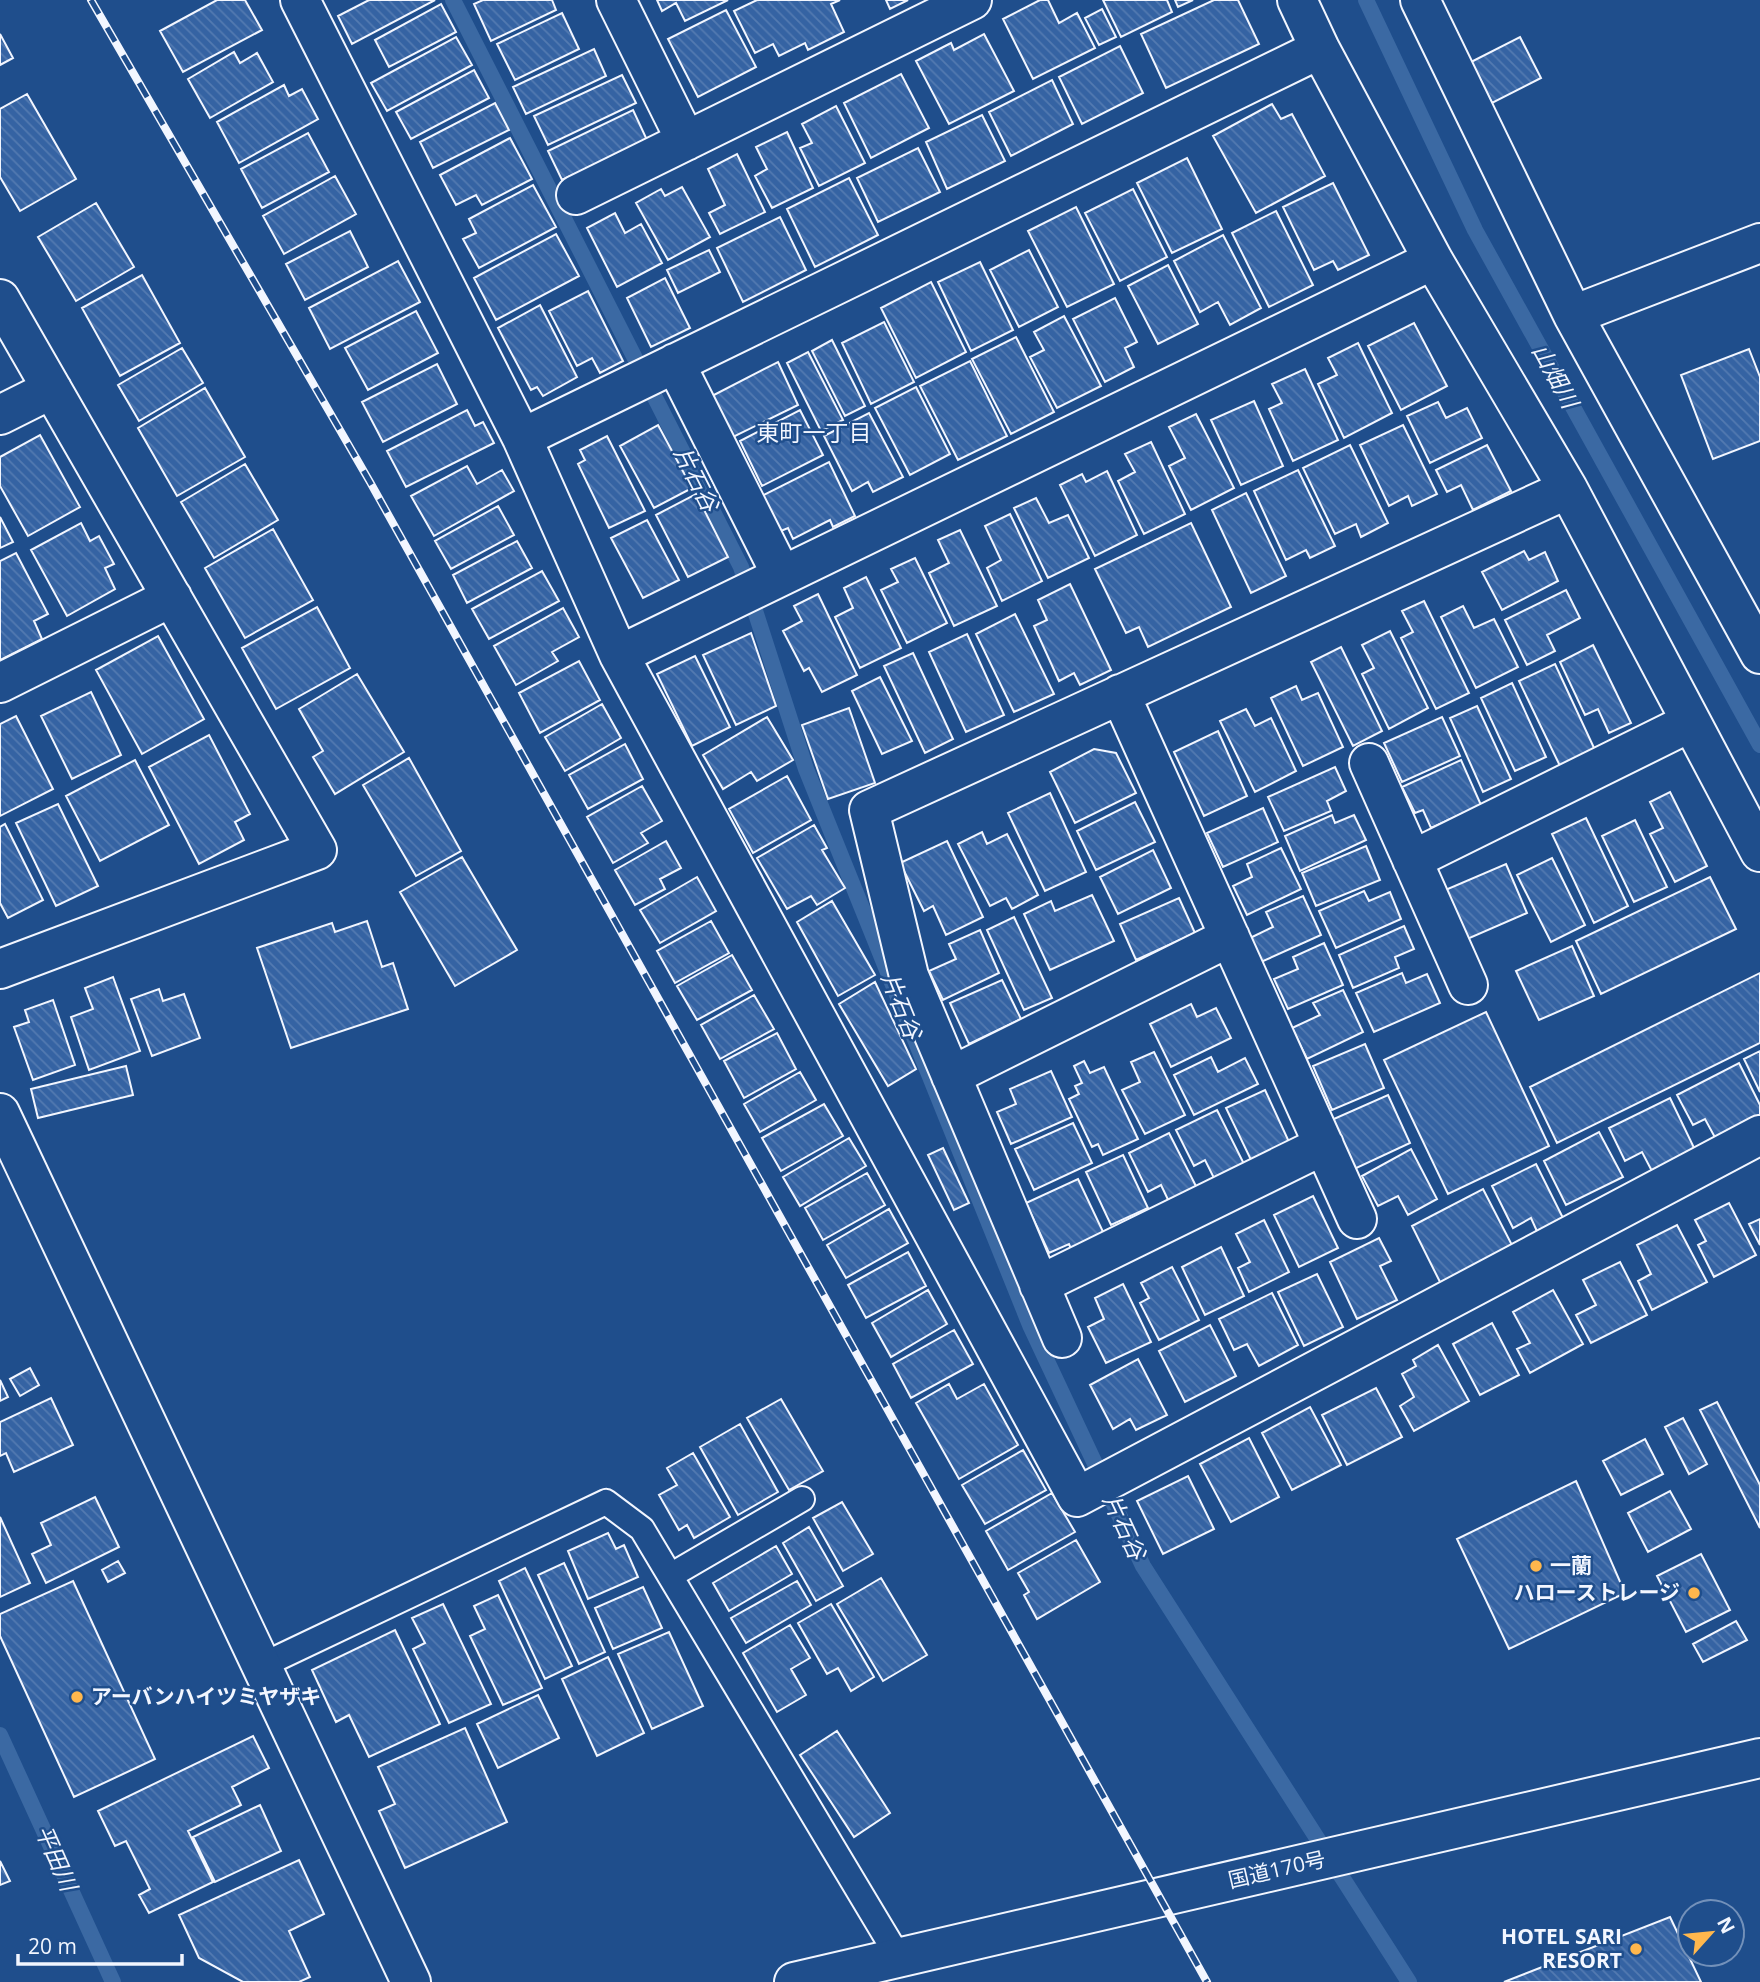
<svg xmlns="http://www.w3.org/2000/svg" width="1760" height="1982" viewBox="0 0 1760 1982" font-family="'Open Sans','Noto Sans JP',sans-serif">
<defs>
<pattern id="building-back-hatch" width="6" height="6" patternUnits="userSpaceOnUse" patternTransform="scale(1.75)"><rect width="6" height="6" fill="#3563a3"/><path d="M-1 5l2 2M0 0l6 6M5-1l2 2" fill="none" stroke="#537ab1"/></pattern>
</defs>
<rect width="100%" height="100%" fill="#1f4e8c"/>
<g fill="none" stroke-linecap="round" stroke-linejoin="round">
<path stroke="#3b69a3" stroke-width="16" d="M453,0L741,567L806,769L1030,1325L1143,1566L1409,1982
M1366,0L1475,230L1760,745
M0,1735L113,1982"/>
</g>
<path fill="url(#building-back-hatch)" stroke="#f2f6ff" stroke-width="2" d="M217,0H245L262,30L183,72L160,31Z
M369,0H435L352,44L338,16Z
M483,0H552L556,10L491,41L474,4Z
M657,0H728L685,21L676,3L662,11Z
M757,0H840L831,4L844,32L808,50L805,43L779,56L773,44L755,53L734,11Z
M886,0H908L890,9Z
M1040,0H1048L1059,23L1077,13L1095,48L1033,79L1003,19Z
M1103,0H1167L1172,12L1121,37Z
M1175,0H1193L1178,7Z
M1214,0H1238L1259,44L1166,88L1141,34Z
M441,4L456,32L389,67L375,40Z
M1102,9L1116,37L1099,45L1085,18Z
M726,10L756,67L698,97L668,39Z
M562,13L579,49L515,80L497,44Z
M0,34L13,58L0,65Z
M984,34L1014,91L949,124L916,61L951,43L954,50Z
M456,37L472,65L387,111L371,83Z
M1520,37L1541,78L1492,103L1471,62Z
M1120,46L1143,93L1082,124L1059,77Z
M594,49L606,76L526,114L513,87Z
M234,52L240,63L257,53L273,82L210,118L188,79Z
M474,70L489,98L411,139L396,112Z
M901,74L929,128L871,158L844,103Z
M622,75L636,103L548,145L534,116Z
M1052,80L1073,124L1011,156L989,112Z
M284,85L289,96L302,89L318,119L239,163L217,122Z
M27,94L76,179L20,211L0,177V109Z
M495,103L509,130L433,168L420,142Z
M1272,104L1281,119L1292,114L1325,176L1256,213L1213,136Z
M836,106L865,163L819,186L800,148L812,143L802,124Z
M633,110L647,140L562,180L548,151Z
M982,115L1005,161L947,189L926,142Z
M787,132L813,188L772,208L755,176L767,169L756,147Z
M308,133L329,172L262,208L241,169Z
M510,138L532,179L482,205L476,195L456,205L440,175Z
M918,148L940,192L878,222L857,178Z
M737,154L765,212L720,234L709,213L725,205L708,169Z
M1187,158L1222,229L1172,253L1137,183Z
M335,176L356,214L284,254L263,216Z
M849,178L878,235L815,267L787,209Z
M1333,183L1369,255L1338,270L1333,261L1314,270L1283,207Z
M533,185L556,227L479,268L463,239L476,233L469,219Z
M682,187L710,237L668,260L636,203L661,189L665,196Z
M1133,189L1167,257L1120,281L1085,213Z
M96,203L134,267L76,301L38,237Z
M1076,207L1114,284L1067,307L1028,231Z
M1276,211L1313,285L1269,307L1232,233Z
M615,213L625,233L641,224L662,263L617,287L587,228Z
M780,217L806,270L743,302L717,248Z
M350,231L368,267L305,300L286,264Z
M556,234L579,276L496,320L474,278Z
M1223,235L1261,308L1230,325L1218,302L1200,312L1174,261Z
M709,250L720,272L678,293L667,270Z
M1029,250L1058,307L1019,327L990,270Z
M398,261L420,302L330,349L309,308Z
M980,262L1013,330L971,351L938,282Z
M1168,265L1198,324L1158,344L1128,286Z
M142,275L180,343L120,376L82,308Z
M665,278L690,328L651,347L627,298Z
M931,282L966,352L916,378L881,308Z
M588,291L623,361L600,373L592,358L577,366L549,311Z
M1115,298L1137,342L1125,348L1134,367L1105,382L1073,319Z
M540,305L577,377L543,396L537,387L531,390L498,328Z
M416,311L438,353L368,390L345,348Z
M1064,316L1101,386L1057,408L1030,357L1044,350L1034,332Z
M884,322L914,382L871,404L842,343Z
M1414,323L1447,386L1401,410L1368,346Z
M1016,337L1054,412L1011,434L972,359Z
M832,340L865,406L845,416L812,351Z
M1358,343L1392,413L1344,438L1318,384L1337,375L1328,358Z
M182,348L203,383L139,421L118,385Z
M1749,349L1760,377V441L1713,459L1681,375Z
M808,352L843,420L821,431L787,363Z
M970,361L1007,436L958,460L920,386Z
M778,362L798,405L731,438L710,397Z
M437,364L457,404L383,442L362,402Z
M1305,369L1338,440L1293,461L1269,409L1282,403L1272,384Z
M916,387L950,454L910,475L875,408Z
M205,388L245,457L177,496L138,428Z
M1254,401L1283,466L1241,485L1211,420Z
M1438,402L1446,418L1467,408L1482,438L1430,463L1407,416Z
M467,410L475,426L483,422L494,443L406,487L387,451Z
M800,410L823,455L762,486L740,441Z
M869,413L903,477L873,492L868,482L852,491L824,436Z
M1196,414L1234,488L1191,510L1169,466L1185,458L1169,427Z
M658,425L692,488L654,508L620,446Z
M1403,425L1437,494L1412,506L1408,496L1389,506L1360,445Z
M40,435L80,507L28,536L0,486V457Z
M607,436L645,511L609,528L578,464L585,460L580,450Z
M1151,442L1185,514L1144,534L1118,481L1135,472L1125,454Z
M1350,445L1388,523L1361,537L1356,524L1335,534L1303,468Z
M1487,445L1511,491L1473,510L1461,485L1447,492L1436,470Z
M829,462L855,516L833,527L830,520L793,539L788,528L776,533L758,498Z
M245,464L278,520L214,558L181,502Z
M467,466L477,484L502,470L514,491L434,536L411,496Z
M1298,470L1335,546L1310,558L1306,550L1286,560L1254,491Z
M1107,471L1137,535L1095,556L1060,485L1082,474L1086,482Z
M1246,493L1286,576L1251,593L1212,510Z
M696,494L728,557L688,577L656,515Z
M1036,498L1049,523L1068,515L1089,558L1048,578L1014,508Z
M498,506L514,535L451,569L435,541Z
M1010,514L1042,581L1002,601L987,568L1001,560L985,526Z
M0,517L13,542L0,548Z
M647,520L679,580L643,598L611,538Z
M81,523L90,541L99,536L114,564L105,568L115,589L67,616L31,550Z
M1191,523L1231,607L1148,647L1139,627L1126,633L1095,569Z
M273,529L313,600L245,638L205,568Z
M960,530L997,606L954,626L929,573L949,563L938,540Z
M517,541L532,568L467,603L453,575Z
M1524,551L1529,560L1545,552L1558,581L1502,610L1482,572Z
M16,553L48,614L34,621L42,639L0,660V561Z
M915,558L947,623L907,643L881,590L898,582L891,569Z
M542,571L559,601L489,639L472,609Z
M866,577L901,648L860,668L835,617L853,608L844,588Z
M1070,584L1111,670L1080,685L1074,673L1059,681L1034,626L1047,620L1038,600Z
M1566,590L1580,618L1547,635L1555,651L1527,665L1505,620Z
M818,594L857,675L822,692L809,668L804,671L783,631L802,621L794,606Z
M1424,601L1469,693L1436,709L1401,638L1413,632L1402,611Z
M1463,606L1474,628L1494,619L1518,667L1476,688L1441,617Z
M317,607L350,668L276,709L242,648Z
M563,608L579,637L552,652L558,661L516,685L494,646Z
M1015,614L1054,694L1014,712L976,634Z
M1390,631L1428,708L1389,729L1362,674L1374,668L1362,645Z
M751,633L776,706L736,725L703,655Z
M967,634L1004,715L966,732L929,652Z
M158,636L204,719L142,754L96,670Z
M1593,645L1631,723L1609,733L1598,709L1585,715L1560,662Z
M1341,647L1382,731L1353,746L1311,662Z
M913,653L953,739L925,753L884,666Z
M695,656L730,727L692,746L657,674Z
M579,661L600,700L540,733L519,693Z
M1555,664L1595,750L1560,766L1519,681Z
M357,674L404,752L335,794L313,757L323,751L299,709Z
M880,677L912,741L882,754L852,691Z
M1512,683L1546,757L1515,771L1481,698Z
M1296,686L1302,700L1318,693L1343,747L1303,766L1271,698Z
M91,692L121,755L72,779L41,716Z
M602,704L621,738L565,771L545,737Z
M1477,706L1511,779L1483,792L1450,718Z
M849,708L875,783L828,799L802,725Z
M1246,709L1255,726L1271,718L1296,771L1255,792L1220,721Z
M16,716L53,789L0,816V724Z
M767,717L793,760L757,781L751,772L723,789L703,755Z
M1442,717L1460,756L1402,782L1384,743Z
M1218,731L1247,796L1204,816L1174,752Z
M209,735L250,814L235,822L244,840L199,864L149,767Z
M625,744L643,779L588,809L569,775Z
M1094,749L1116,753L1136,793L1075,823L1050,772Z
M409,758L461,851L416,876L363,785Z
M135,760L169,825L100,861L66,796Z
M1461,760L1481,805L1431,828L1423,810L1415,813L1402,787Z
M1335,767L1346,791L1327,801L1331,811L1284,831L1268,797Z
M787,776L811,820L753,853L729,809Z
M642,786L662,821L641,833L648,843L613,863L587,817Z
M1670,792L1707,866L1675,882L1650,834L1663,828L1650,802Z
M1050,793L1086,872L1045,891L1008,813Z
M1135,802L1155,842L1096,870L1077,831Z
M58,804L98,886L56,906L16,823Z
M1263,808L1278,842L1223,867L1207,833Z
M1332,815L1335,823L1354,815L1366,840L1300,871L1285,836Z
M1586,818L1628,906L1594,923L1552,834Z
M1635,820L1667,887L1634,902L1602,836Z
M5,824L43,900L8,918L0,903V827Z
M814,825L827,848L822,850L845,888L817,905L811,896L787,909L757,858Z
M982,832L987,844L1007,834L1038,895L1012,909L1006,898L990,906L958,844Z
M666,841L681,868L660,879L665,889L635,905L615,870Z
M947,841L983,917L946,935L933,906L924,911L900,863Z
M1366,846L1380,880L1316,906L1302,873Z
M1281,848L1301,889L1247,915L1233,886L1252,877L1247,864Z
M1153,850L1171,888L1118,914L1100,877Z
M462,857L517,950L455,986L400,892Z
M1552,858L1585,925L1551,942L1517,875Z
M1506,864L1527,913L1465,940L1443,891Z
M697,877L716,911L660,943L640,910Z
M1710,877L1736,929L1601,994L1576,941Z
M1364,891L1369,901L1390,892L1401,919L1336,948L1319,911Z
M1092,895L1114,941L1050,970L1024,914L1051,901L1055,911Z
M1303,896L1321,935L1261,962L1250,938L1273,927L1266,912Z
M1179,898L1195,933L1136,960L1120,924Z
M832,901L875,975L838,996L797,922Z
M1014,917L1052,998L1024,1010L987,930Z
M367,921L382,967L393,963L408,1009L291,1048L257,948L332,923L335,932Z
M711,921L729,953L675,983L657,951Z
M1404,926L1414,949L1395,957L1399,968L1353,988L1339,955Z
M980,930L999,973L943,1000L929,971L956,959L949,944Z
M1324,943L1343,985L1288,1009L1274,979L1298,969L1293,957Z
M1572,946L1594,996L1539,1020L1516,971Z
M732,955L752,990L697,1020L677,986Z
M1402,973L1406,983L1427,974L1440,1003L1374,1032L1356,993Z
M1760,973V1043L1557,1143L1530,1087Z
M113,977L140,1051L89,1070L71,1017L93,1009L85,988Z
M1002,980L1021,1019L969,1044L950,1003Z
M875,982L916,1069L888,1086L839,1004Z
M159,989L163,1001L184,994L200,1038L152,1056L131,999Z
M1343,990L1363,1032L1307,1059L1292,1028L1320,1015L1313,1003Z
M754,995L774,1029L720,1059L701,1025Z
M53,1000L75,1065L33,1080L14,1027L29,1022L25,1010Z
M1191,1004L1197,1017L1216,1008L1231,1038L1171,1067L1150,1024Z
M1486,1012L1549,1146L1448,1194L1384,1060Z
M777,1033L796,1069L744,1098L724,1061Z
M1365,1044L1384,1088L1332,1110L1313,1066Z
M1760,1051V1092L1744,1059Z
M1154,1052L1185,1115L1145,1134L1122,1090L1140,1082L1131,1062Z
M1211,1057L1218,1072L1245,1058L1258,1084L1194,1115L1174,1075Z
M1084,1061L1090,1073L1104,1067L1138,1139L1103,1155L1098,1144L1092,1147L1069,1099L1079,1094L1075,1086L1082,1083L1074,1066Z
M1739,1063L1760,1105V1122L1718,1143L1705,1119L1693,1125L1677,1095Z
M126,1066L133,1095L38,1118L31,1089Z
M1051,1071L1072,1117L1011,1144L997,1112L1016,1104L1010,1089Z
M800,1072L816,1100L760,1132L744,1104Z
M1265,1090L1290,1144L1252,1162L1226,1108Z
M1388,1095L1410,1143L1350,1171L1327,1122Z
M1670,1098L1697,1154L1654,1175L1642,1152L1625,1161L1609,1128Z
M824,1104L843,1136L781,1171L762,1138Z
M1217,1110L1247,1170L1217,1184L1205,1160L1194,1166L1176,1130Z
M1073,1123L1092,1163L1034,1190L1015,1149Z
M1599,1132L1623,1177L1566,1205L1544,1161Z
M1169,1133L1199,1192L1171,1206L1161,1185L1148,1192L1129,1153Z
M849,1138L866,1166L800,1206L783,1177Z
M943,1148L969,1203L954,1210L928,1155Z
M1411,1149L1437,1199L1408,1215L1398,1196L1378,1206L1362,1176Z
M1123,1155L1148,1208L1111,1225L1086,1172Z
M1536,1164L1567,1226L1540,1238L1531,1218L1513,1228L1492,1186Z
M867,1173L885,1205L823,1240L805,1208Z
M1078,1179L1105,1236L1072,1251L1069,1244L1049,1253L1026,1203Z
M1483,1189L1514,1249L1442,1286L1412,1226Z
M1313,1196L1338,1248L1299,1267L1274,1215Z
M1729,1203L1756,1255L1714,1277L1698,1245L1706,1241L1695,1220Z
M889,1209L908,1243L846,1278L827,1245Z
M1760,1219V1245L1749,1224Z
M1264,1220L1289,1272L1249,1292L1238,1268L1250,1262L1236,1234Z
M1677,1225L1707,1282L1652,1310L1638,1281L1651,1274L1637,1245Z
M1379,1238L1391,1261L1380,1266L1397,1300L1357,1319L1330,1262Z
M1221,1247L1244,1296L1205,1315L1182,1267Z
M908,1252L926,1286L866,1318L848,1285Z
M1620,1262L1647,1315L1591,1343L1576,1315L1596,1305L1583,1280Z
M1172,1267L1199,1320L1159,1340L1140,1303L1149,1298L1141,1283Z
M1317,1274L1343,1327L1304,1346L1278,1292Z
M1123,1284L1151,1342L1106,1363L1088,1327L1104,1319L1095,1298Z
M928,1290L947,1324L891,1357L872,1323Z
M1553,1290L1583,1344L1530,1373L1517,1349L1530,1343L1513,1312Z
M1272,1293L1298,1345L1259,1366L1247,1344L1234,1350L1219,1319Z
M1492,1323L1519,1375L1480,1395L1453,1344Z
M1210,1325L1236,1376L1185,1402L1159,1351Z
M954,1330L973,1364L911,1398L893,1364Z
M1438,1345L1469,1401L1414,1431L1400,1406L1414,1397L1402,1374L1416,1366L1413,1360Z
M1138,1359L1167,1415L1136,1430L1130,1419L1113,1429L1090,1385Z
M30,1368L39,1385L20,1396L10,1379Z
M0,1380L8,1397L0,1401Z
M949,1384L957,1399L984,1384L1018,1445L959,1479L916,1403Z
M1376,1388L1402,1437L1347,1465L1322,1415Z
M51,1398L73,1445L14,1472L6,1453L0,1456V1422Z
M781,1399L823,1471L789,1490L747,1418Z
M1717,1402L1760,1485V1528L1700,1410Z
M1310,1407L1341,1465L1292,1490L1262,1433Z
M1683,1418L1707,1464L1689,1474L1665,1427Z
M740,1424L778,1492L738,1515L700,1447Z
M1249,1438L1279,1497L1231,1522L1200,1464Z
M1645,1439L1663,1474L1621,1495L1603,1461Z
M1023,1450L1046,1490L985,1524L962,1485Z
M693,1453L730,1517L694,1538L687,1525L679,1530L659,1495L677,1485L667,1468Z
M1188,1476L1214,1529L1163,1554L1137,1501Z
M1576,1481L1625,1593L1509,1649L1457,1539Z
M1670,1491L1691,1529L1648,1552L1628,1513Z
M1052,1493L1075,1532L1008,1570L986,1531Z
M95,1497L119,1547L46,1583L32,1554L51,1545L41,1523Z
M842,1502L873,1554L843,1571L813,1518Z
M0,1517L30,1583L0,1597Z
M809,1527L843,1586L816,1601L783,1543Z
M608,1533L616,1549L624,1545L638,1577L588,1599L568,1551Z
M1076,1540L1100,1582L1037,1619L1024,1595L1029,1592L1018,1573Z
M776,1546L792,1574L729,1611L713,1583Z
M1701,1554L1730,1610L1686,1632L1657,1576Z
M118,1561L125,1573L108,1582L102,1570Z
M564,1563L605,1652L579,1664L538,1575Z
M525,1568L572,1666L545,1679L499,1581Z
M881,1578L927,1655L883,1681L837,1604Z
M73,1581L155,1759L74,1797L0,1636V1614Z
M797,1581L811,1605L746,1643L731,1618Z
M643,1587L662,1628L613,1649L595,1608Z
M498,1595L542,1688L503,1705L470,1636L485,1629L474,1606Z
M443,1604L491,1704L449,1723L413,1649L425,1643L412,1618Z
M831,1604L874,1677L851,1691L838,1668L827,1674L798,1623Z
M1736,1621L1747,1640L1703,1662L1693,1644Z
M790,1625L810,1658L791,1669L806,1695L777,1712L743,1653Z
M395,1630L440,1724L369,1757L349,1715L336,1722L312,1670Z
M669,1632L703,1706L652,1729L618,1654Z
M608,1657L644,1733L597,1756L562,1679Z
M538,1695L559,1738L498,1768L477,1724Z
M465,1728L507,1822L405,1868L379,1811L395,1804L378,1767Z
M837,1731L890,1813L854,1837L800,1755Z
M253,1736L269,1768L232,1787L241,1805L188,1831L213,1882L149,1913L139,1895L150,1889L126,1841L115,1846L98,1811Z
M260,1805L281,1851L215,1882L193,1837Z
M299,1860L324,1914L289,1931L310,1977L299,1982H243L199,1958L179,1915Z
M0,1861L10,1881L0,1885Z
M1670,1917L1701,1982H1504Z"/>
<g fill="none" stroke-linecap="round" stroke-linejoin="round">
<defs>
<path id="lane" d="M670,1576L802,1499
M263,1665L606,1502L642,1529L899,1958"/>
<path id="street" d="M300,0L522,438L619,655L1077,1497L1760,1135
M616,0L686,141
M1297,0L1320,49L1433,260L1568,489L1760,852
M1420,0L1573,315L1760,243
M576,195L972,0
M0,299L317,850L0,969
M1573,315L1760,654
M675,363L782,576
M0,415L52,389
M522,438L1320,49
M619,655L1433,260
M0,683L172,597
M1120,694L1357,1219
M1369,763L1468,985
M1412,860L1691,722
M951,1076L1230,937
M0,1113L411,1982
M1039,1285L1324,1145
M1062,1338L909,976L869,810L1568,489"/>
<path id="highway" d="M794,1982L1760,1758"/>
</defs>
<use href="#lane" stroke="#f2f6ff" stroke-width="28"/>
<use href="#street" stroke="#f2f6ff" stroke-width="42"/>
<use href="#highway" stroke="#f2f6ff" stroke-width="42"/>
<use href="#lane" stroke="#1f4e8c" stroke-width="24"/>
<use href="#street" stroke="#1f4e8c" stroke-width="38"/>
<use href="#highway" stroke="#1f4e8c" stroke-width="38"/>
<defs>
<path id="rail" d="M91,0L370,482L1207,1982"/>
</defs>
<use href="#rail" stroke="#f2f6ff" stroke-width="8"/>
<use href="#rail" stroke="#1f4e8c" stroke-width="5" stroke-dasharray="16" stroke-linecap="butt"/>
</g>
<g fill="#ffb74d" stroke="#1f4e8c" stroke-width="2.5">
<circle cx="1536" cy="1566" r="7"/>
<circle cx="1694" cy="1593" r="7"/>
<circle cx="77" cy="1697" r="7"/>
<circle cx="1636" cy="1949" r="7"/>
</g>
<g text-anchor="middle" stroke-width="5" stroke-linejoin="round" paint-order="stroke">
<g font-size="21" font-weight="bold" fill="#f2f6ff" stroke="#1f4e8c" text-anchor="start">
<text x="1550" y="1573">一蘭</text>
<text x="1680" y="1600" text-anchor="end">ハローストレージ</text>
<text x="91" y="1704">アーバンハイツミヤザキ</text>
<text x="1622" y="1944" text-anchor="end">HOTEL SARI<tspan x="1622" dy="24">RESORT</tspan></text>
</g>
<g font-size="21" fill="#f2f6ff" stroke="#1f4e8c">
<text transform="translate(1277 1870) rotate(-13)" y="7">国道170号</text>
</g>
<g font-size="23" font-style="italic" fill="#f2f6ff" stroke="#1f4e8c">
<text transform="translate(1555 376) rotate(61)" y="8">山畑川</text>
<text transform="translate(696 479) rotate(63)" y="8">片石谷</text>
<text transform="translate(901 1006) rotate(68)" y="8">片石谷</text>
<text transform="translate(1124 1527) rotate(65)" y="8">片石谷</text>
<text transform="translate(56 1858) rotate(66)" y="8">平田川</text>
</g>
<g font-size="23" fill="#f2f6ff" stroke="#1f4e8c">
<text x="814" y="441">東町一丁目</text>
</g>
</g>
<g transform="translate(1711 1933) rotate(63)"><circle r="33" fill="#1f4e8c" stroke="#7391ba" stroke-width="2"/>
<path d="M0-5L12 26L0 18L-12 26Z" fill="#ffb74d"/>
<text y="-10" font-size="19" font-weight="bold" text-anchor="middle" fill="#f2f6ff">N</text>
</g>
<path d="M18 1954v10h164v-10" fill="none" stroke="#f2f6ff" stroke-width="3.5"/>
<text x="28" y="1954" font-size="21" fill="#f2f6ff" stroke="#1f4e8c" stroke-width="5" paint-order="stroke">20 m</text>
</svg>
